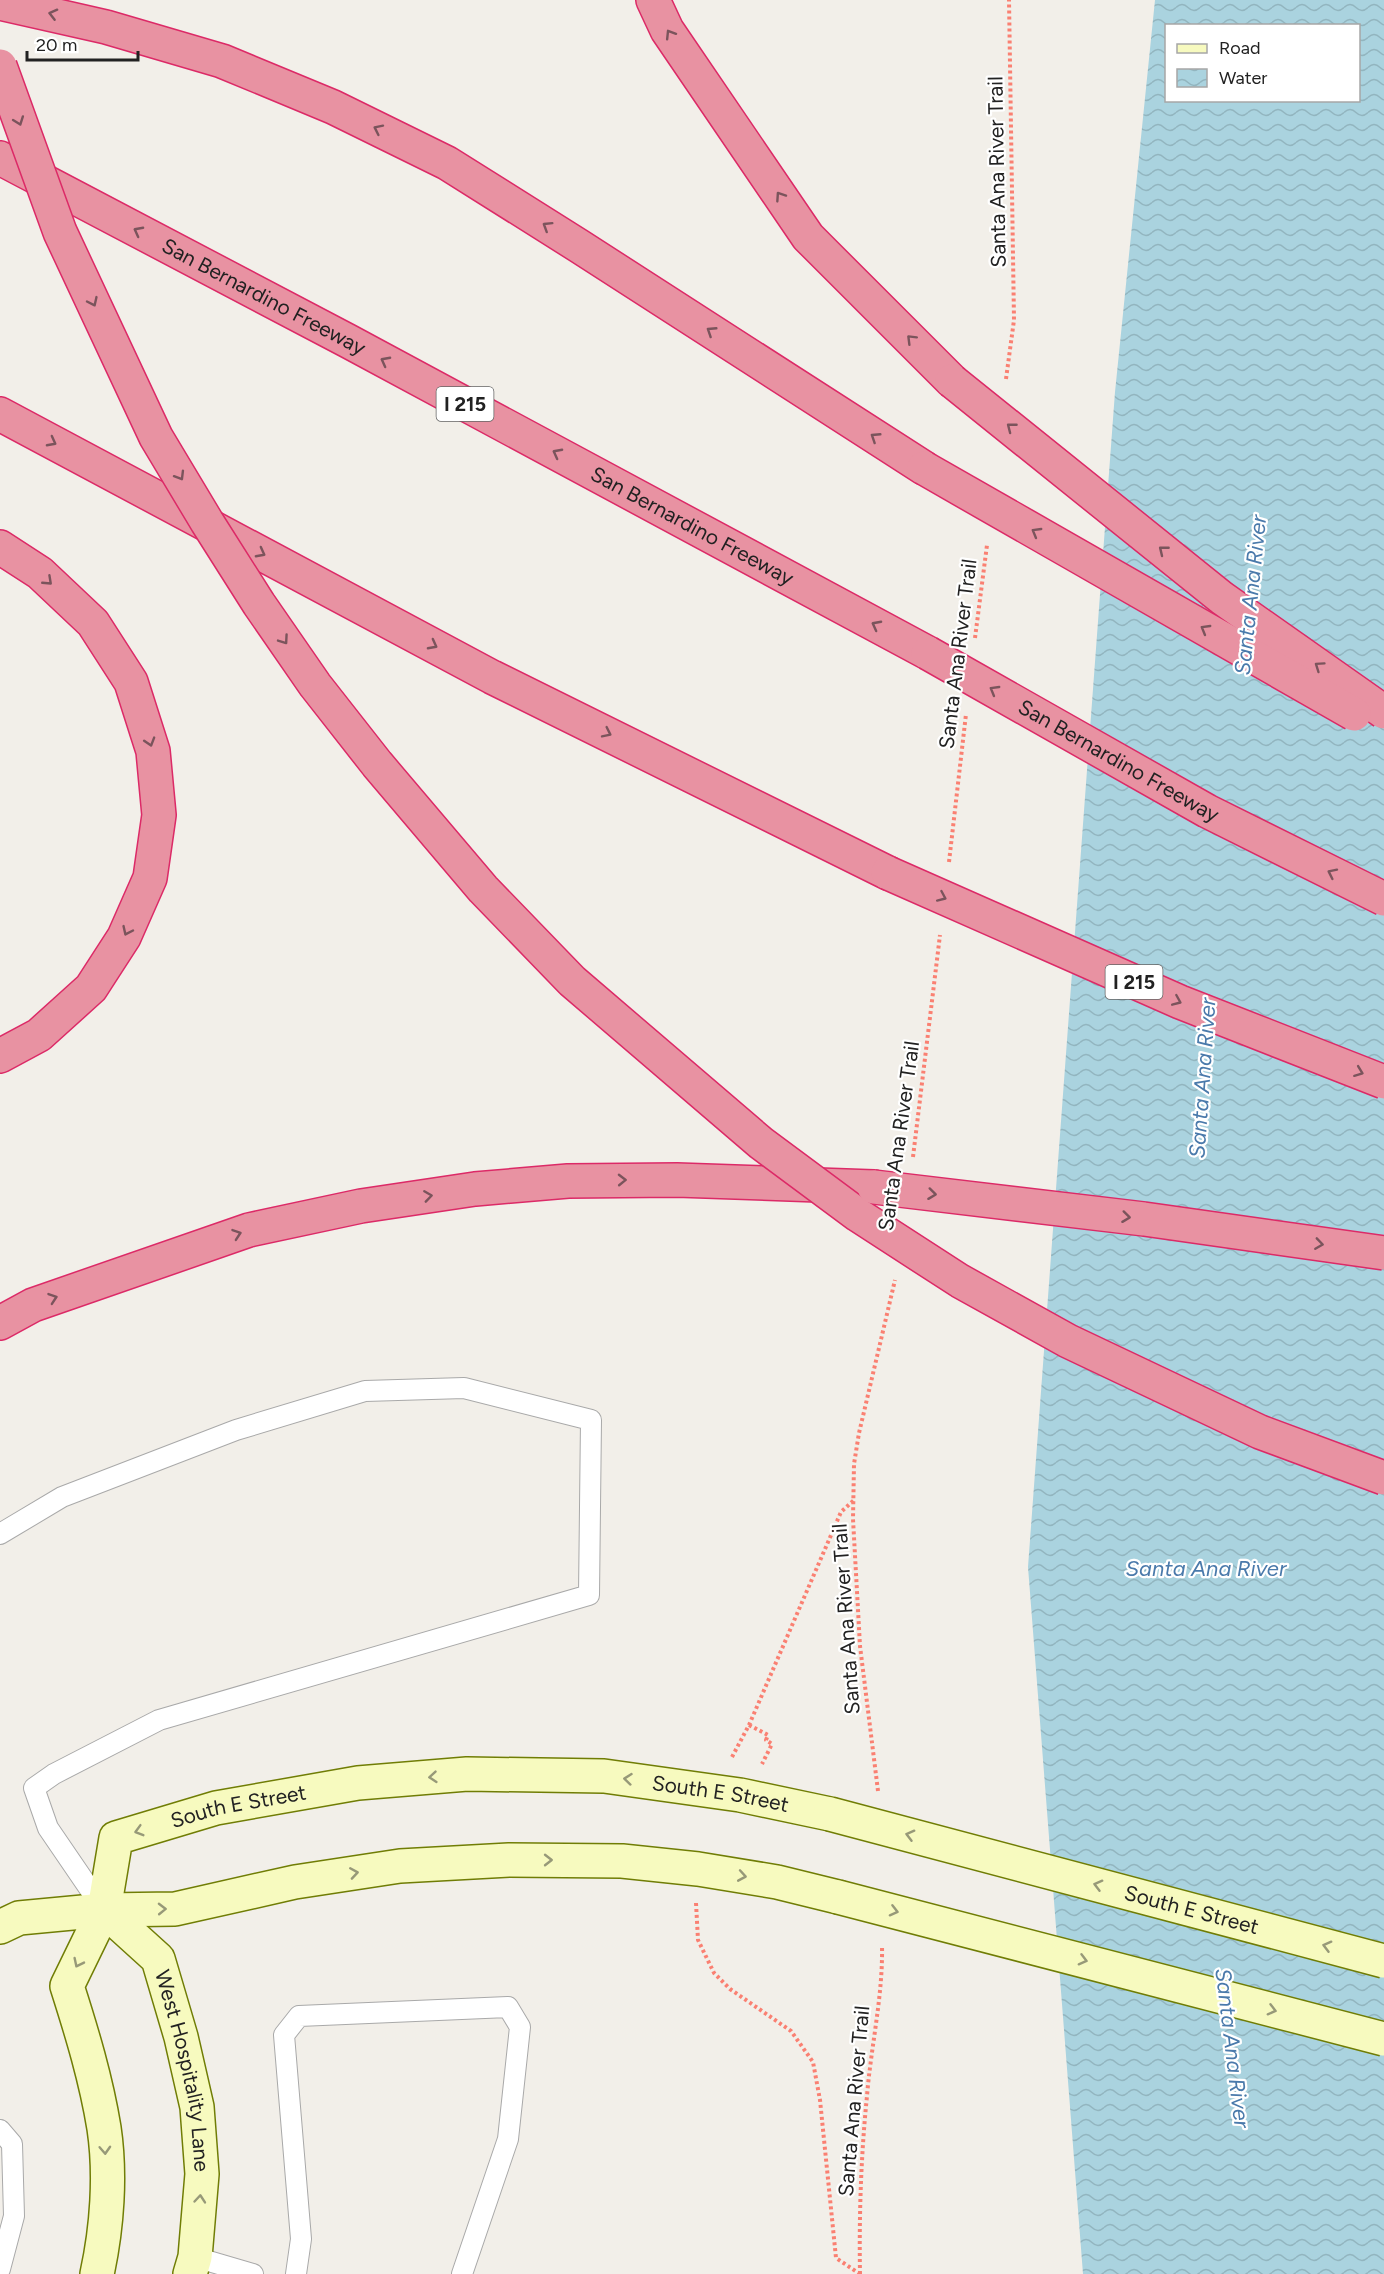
<svg xmlns="http://www.w3.org/2000/svg" width="1384" height="2274" viewBox="0 0 1384 2274" font-family="Figtree,sans-serif">
<defs>
<pattern id="water-waves" width="16" height="10" patternUnits="userSpaceOnUse" patternTransform="scale(1.5)"><rect width="16" height="10" fill="#aad3df"/><path d="M0 5q4-4 8 0t8 0" fill="none" stroke="#92b5bf"/></pattern>
</defs>
<rect width="100%" height="100%" fill="#f2efe9"/>
<path fill="url(#water-waves)" fill-rule="evenodd" d="M1155,0H1384V2274H1083L1028,1567L1115,392ZM1166,26H1358V100H1166Z"/>
<g fill="none" stroke-linecap="round" stroke-linejoin="round">
<defs>
<path id="service" d="M0,1534L62,1497L236,1430L365,1391L464,1388L591,1420L589,1595L159,1720L54,1774L34,1788L48,1828L104,1910
M0,2130L12,2144L14,2216L0,2269
M195,2257L253,2274
M296,2274L301,2239L284,2035L299,2016L508,2007L520,2027L508,2139L462,2274"/>
<g id="secondary">
<path id="s1" d="M104,1910L158,1959L181,2037L197,2107L202,2174L195,2257L190,2274"/>
<path d="M0,1927L19,1918L104,1910L175,1909L295,1882L400,1866L509,1860L622,1861L698,1869L777,1882L838,1897"/>
<path id="s2" d="M97,2274C107,2228 111,2175 104,2128C96,2079 82,2033 67,1986L104,1910L116,1838L216,1808L358,1783L467,1774L604,1776L740,1795L830,1814"/>
</g>
<g id="motorway">
<path d="M653,0L667,30L808,237L952,381"/>
<path d="M0,3L106,27L222,61L333,107L447,163L579,246L924,468"/>
<path id="s3" d="M0,158L348,341L928,653"/>
<path d="M0,414L492,677L888,873"/>
<path d="M0,547L40,573L93,623L131,682L153,751L159,815L150,878L124,937L91,988L39,1035L0,1056"/>
<path d="M0,1323L33,1305L249,1230L361,1206L475,1189L568,1181L677,1180L874,1187"/>
</g>
</defs>
<use href="#service" stroke="#a9a9a9" stroke-width="22"/>
<use href="#secondary" stroke="#707d05" stroke-width="36"/>
<use href="#motorway" stroke="#dc2a67" stroke-width="36"/>
<path stroke="#fa8072" stroke-width="4" stroke-dasharray="3 3" stroke-linecap="butt" d="M1006,379L1014,320L1009,0
M975,638L987,545
M949,862L966,714
M913,1157L940,935
M749,1725L768,1735L766,1740L772,1744L762,1764
M732,1757L749,1725L841,1512L854,1500
M878,1791L860,1646L853,1519L854,1464L859,1433L895,1280
M696,1903L698,1940L714,1973L730,1989L791,2031L813,2062L820,2100L836,2258L860,2274
M860,2274C859,2215 861,2155 867,2096C871,2046 883,1996 882,1946"/>
<use href="#service" stroke="#fff" stroke-width="20"/>
<use href="#secondary" stroke="#f7fabf" stroke-width="33"/>
<use href="#motorway" stroke="#e892a2" stroke-width="33"/>
<defs>
<g id="secondary-bridge">
<path id="s4" d="M830,1814L1384,1961"/>
<path d="M838,1897L1384,2039"/>
</g>
<g id="motorway-bridge">
<path d="M0,66L60,232L156,437L207,522L259,604L315,685L377,764L483,889L572,981L761,1143L858,1215L960,1281L1068,1341L1260,1432L1384,1478"/>
<path d="M952,381L1222,598L1384,712"/>
<path d="M924,468L1354,714"/>
<path id="s5" d="M928,653L1207,811L1384,899"/>
<path d="M888,873L1180,1002L1384,1082"/>
<path d="M874,1187L1144,1219L1384,1253"/>
</g>
</defs>
<use href="#secondary-bridge" stroke="#707d05" stroke-width="36" stroke-linecap="butt"/>
<use href="#motorway-bridge" stroke="#dc2a67" stroke-width="36" stroke-linecap="butt"/>
<use href="#secondary-bridge" stroke="#f7fabf" stroke-width="33"/>
<use href="#motorway-bridge" stroke="#e892a2" stroke-width="33"/>
</g>
<defs><path id="oneway-chevron" d="M-2-3.5L2.5 0L-2 3.5" fill="none" stroke-width="1.6" stroke-linecap="round" stroke-linejoin="round" transform="scale(1.5)"/></defs>
<g stroke="#7b545c">
<use href="#oneway-chevron" transform="translate(53 14) rotate(-166)"/>
<use href="#oneway-chevron" transform="translate(670 34) rotate(-122)"/>
<use href="#oneway-chevron" transform="translate(19 121) rotate(70)"/>
<use href="#oneway-chevron" transform="translate(378 129) rotate(-154)"/>
<use href="#oneway-chevron" transform="translate(780 196) rotate(-124)"/>
<use href="#oneway-chevron" transform="translate(547 226) rotate(-148)"/>
<use href="#oneway-chevron" transform="translate(138 231) rotate(-152)"/>
<use href="#oneway-chevron" transform="translate(93 302) rotate(65)"/>
<use href="#oneway-chevron" transform="translate(711 331) rotate(-147)"/>
<use href="#oneway-chevron" transform="translate(911 339) rotate(-135)"/>
<use href="#oneway-chevron" transform="translate(385 361) rotate(-152)"/>
<use href="#oneway-chevron" transform="translate(1011 427) rotate(-142)"/>
<use href="#oneway-chevron" transform="translate(875 437) rotate(-147)"/>
<use href="#oneway-chevron" transform="translate(52 442) rotate(28)"/>
<use href="#oneway-chevron" transform="translate(557 453) rotate(-152)"/>
<use href="#oneway-chevron" transform="translate(180 476) rotate(59)"/>
<use href="#oneway-chevron" transform="translate(1036 532) rotate(-150)"/>
<use href="#oneway-chevron" transform="translate(1163 550) rotate(-141)"/>
<use href="#oneway-chevron" transform="translate(261 553) rotate(28)"/>
<use href="#oneway-chevron" transform="translate(48 581) rotate(43)"/>
<use href="#oneway-chevron" transform="translate(876 625) rotate(-152)"/>
<use href="#oneway-chevron" transform="translate(1205 629) rotate(-150)"/>
<use href="#oneway-chevron" transform="translate(284 640) rotate(55)"/>
<use href="#oneway-chevron" transform="translate(433 645) rotate(28)"/>
<use href="#oneway-chevron" transform="translate(1319 666) rotate(-145)"/>
<use href="#oneway-chevron" transform="translate(994 690) rotate(-150)"/>
<use href="#oneway-chevron" transform="translate(607 733) rotate(26)"/>
<use href="#oneway-chevron" transform="translate(150 742) rotate(73)"/>
<use href="#oneway-chevron" transform="translate(1332 873) rotate(-154)"/>
<use href="#oneway-chevron" transform="translate(942 897) rotate(24)"/>
<use href="#oneway-chevron" transform="translate(127 931) rotate(115)"/>
<use href="#oneway-chevron" transform="translate(1177 1001) rotate(23)"/>
<use href="#oneway-chevron" transform="translate(1359 1072) rotate(21)"/>
<use href="#oneway-chevron" transform="translate(622 1180) rotate(-1)"/>
<use href="#oneway-chevron" transform="translate(932 1194) rotate(7)"/>
<use href="#oneway-chevron" transform="translate(428 1196) rotate(-8)"/>
<use href="#oneway-chevron" transform="translate(1126 1217) rotate(7)"/>
<use href="#oneway-chevron" transform="translate(237 1234) rotate(-19)"/>
<use href="#oneway-chevron" transform="translate(1319 1244) rotate(8)"/>
<use href="#oneway-chevron" transform="translate(53 1298) rotate(-19)"/>
</g>
<g stroke="#979978">
<use href="#oneway-chevron" transform="translate(433 1777) rotate(175)"/>
<use href="#oneway-chevron" transform="translate(628 1779) rotate(-174)"/>
<use href="#oneway-chevron" transform="translate(139 1831) rotate(164)"/>
<use href="#oneway-chevron" transform="translate(910 1835) rotate(-165)"/>
<use href="#oneway-chevron" transform="translate(548 1860)"/>
<use href="#oneway-chevron" transform="translate(354 1873) rotate(-9)"/>
<use href="#oneway-chevron" transform="translate(742 1876) rotate(10)"/>
<use href="#oneway-chevron" transform="translate(1098 1885) rotate(-165)"/>
<use href="#oneway-chevron" transform="translate(162 1909) rotate(-1)"/>
<use href="#oneway-chevron" transform="translate(894 1911) rotate(14)"/>
<use href="#oneway-chevron" transform="translate(1327 1946) rotate(-165)"/>
<use href="#oneway-chevron" transform="translate(1083 1960) rotate(15)"/>
<use href="#oneway-chevron" transform="translate(78 1963) rotate(116)"/>
<use href="#oneway-chevron" transform="translate(1272 2010) rotate(15)"/>
<use href="#oneway-chevron" transform="translate(105 2150) rotate(87)"/>
<use href="#oneway-chevron" transform="translate(200 2199) rotate(-85)"/>
</g>
<g text-anchor="middle" stroke-width="4.5" stroke-linejoin="round" paint-order="stroke">
<g fill="#fff" stroke="#646464" stroke-width="1.5">
<rect x="436.5" y="387" width="57" height="34" rx="4.5"/>
<rect x="1105.5" y="965" width="57" height="34" rx="4.5"/>
</g>
<g font-size="20" font-weight="bold" fill="#222">
<text x="465" y="411">I 215</text>
<text x="1134" y="989">I 215</text>
</g>
<g font-size="21" fill="#222" stroke="#fff">
<text transform="translate(997 172) rotate(-91)" y="7">Santa Ana River Trail</text>
<text dy="7" stroke="none"><textPath href="#s3" startOffset="298">San Bernardino Freeway</textPath></text>
<text dy="7" stroke="none"><textPath href="#s3" startOffset="784">San Bernardino Freeway</textPath></text>
<text transform="translate(958 654) rotate(-83)" y="7">Santa Ana River Trail</text>
<text dy="7" stroke="none"><textPath href="#s5" startOffset="219">San Bernardino Freeway</textPath></text>
<text transform="translate(899 1136) rotate(-82)" y="7">Santa Ana River Trail</text>
<text transform="translate(846 1619) rotate(-94)" y="7">Santa Ana River Trail</text>
<text dy="7" stroke="none"><textPath href="#s2" startOffset="1064">South E Street</textPath></text>
<text dy="7" stroke="none"><textPath href="#s2" startOffset="578">South E Street</textPath></text>
<text dy="7" stroke="none"><textPath href="#s4" startOffset="374">South E Street</textPath></text>
<text dy="7" stroke="none"><textPath href="#s1" startOffset="188">West Hospitality Lane</textPath></text>
<text transform="translate(854 2101) rotate(-85)" y="7">Santa Ana River Trail</text>
</g>
<g font-size="22" font-style="italic" fill="#4a7aab" stroke="#fff">
<text transform="translate(1250 595) rotate(-84)" y="8">Santa Ana River</text>
<text transform="translate(1202 1078) rotate(-86)" y="8">Santa Ana River</text>
<text x="1206" y="1576">Santa Ana River</text>
<text transform="translate(1233 2048) rotate(83)" y="8">Santa Ana River</text>
</g>
</g>
<rect x="1165" y="24" width="195" height="78" fill="#ffffff" stroke="#a7a7a7" stroke-width="1.5"/>
<rect x="1177" y="44" width="30" height="9" fill="#f7fabf" stroke="#a7a7a7" stroke-width="1.5"/>
<text x="1219" y="54" font-size="18" fill="#222222">Road</text>
<rect x="1177" y="69" width="30" height="18" fill="url(#water-waves)" stroke="#a7a7a7" stroke-width="1.5"/>
<text x="1219" y="84" font-size="18" fill="#222222">Water</text>
<path d="M27 51v9h111v-9" fill="none" stroke="#222222" stroke-width="3"/>
<text x="36" y="51" font-size="18" fill="#222222" stroke="#ffffff" stroke-width="4.5" paint-order="stroke">20 m</text>
</svg>
